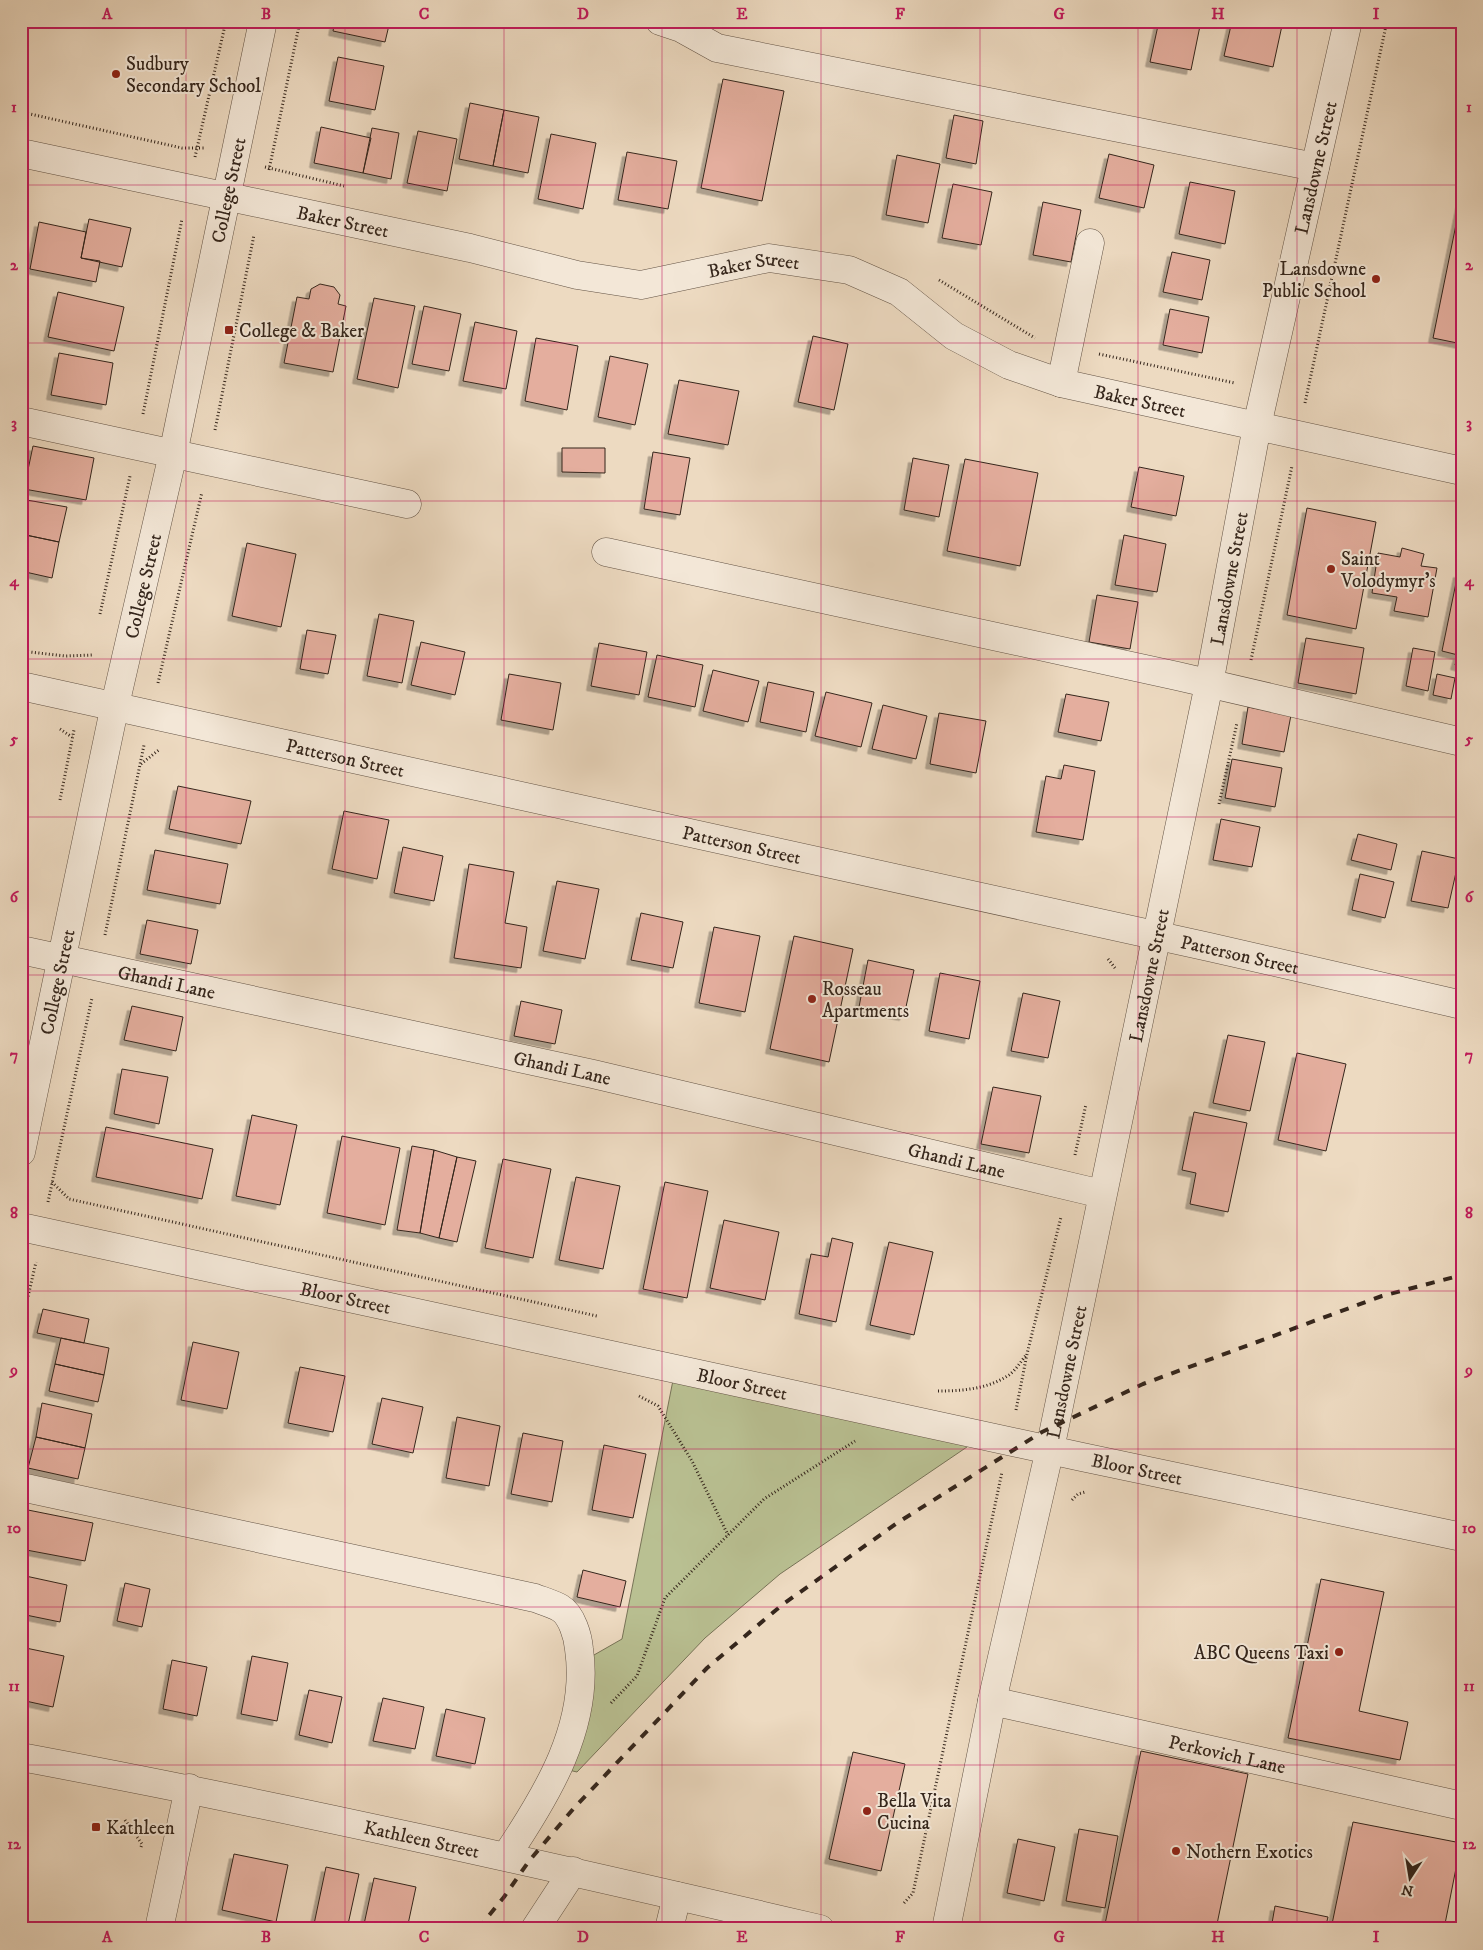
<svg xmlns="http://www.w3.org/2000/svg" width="1483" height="1950" viewBox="0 0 1483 1950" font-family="'IM FELL DW Pica',serif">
<defs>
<filter id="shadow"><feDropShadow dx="-4.5" dy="4.5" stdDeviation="0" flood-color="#0004"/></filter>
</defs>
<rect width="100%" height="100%" fill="#eddac1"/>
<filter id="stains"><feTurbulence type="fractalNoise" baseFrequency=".004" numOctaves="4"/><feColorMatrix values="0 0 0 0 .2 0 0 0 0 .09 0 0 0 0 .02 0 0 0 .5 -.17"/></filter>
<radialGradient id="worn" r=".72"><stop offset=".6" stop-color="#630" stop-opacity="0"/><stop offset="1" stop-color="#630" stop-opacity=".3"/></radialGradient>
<path fill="#b9c092" stroke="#777357" d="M676,1365L989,1432L780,1574L705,1638L577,1772L560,1768L583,1658L594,1655L622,1639Z"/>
<path fill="#e4ae9e" stroke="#35261c" filter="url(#shadow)" d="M335,21H390L385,42L333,31Z
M1159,21H1201L1191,70L1150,62Z
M1232,21H1283L1273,67L1224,56Z
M338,57L384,66L375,110L329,101Z
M723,79L784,91L762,201L701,188Z
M470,103L504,110L493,166L459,159Z
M504,110L539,117L528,173L493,166Z
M954,115L983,121L976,164L946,158Z
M321,127L371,138L363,173L314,163Z
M372,128L399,133L391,179L363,173Z
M418,131L457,139L447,191L407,183Z
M551,134L596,143L583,209L538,199Z
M627,152L677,161L668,209L618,200Z
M1109,154L1154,165L1144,208L1099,198Z
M897,155L940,164L928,223L886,215Z
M1190,182L1235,191L1225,244L1179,234Z
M953,184L992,192L981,245L942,238Z
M1462,195V344L1433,338Z
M1043,202L1081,210L1071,262L1033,255Z
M89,219L131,228L122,267L81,258Z
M39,222L86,232L81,258L100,261L96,282L30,269Z
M1172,252L1210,260L1202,300L1163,292Z
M320,284L334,287L340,295L338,304L346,306L333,372L284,363L297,297L309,299L311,289Z
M58,292L124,307L114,351L48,337Z
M374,298L415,306L398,388L357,379Z
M424,306L461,314L449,371L412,364Z
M1170,309L1209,317L1202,353L1163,345Z
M475,322L517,331L506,389L463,381Z
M813,336L848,344L834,410L798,402Z
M536,338L578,346L567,410L525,401Z
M59,353L113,363L106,405L51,395Z
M610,356L648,364L635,425L598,417Z
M679,380L739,391L728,445L668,434Z
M33,446L94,458L86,500L24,489Z
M562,448H605V473L562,472Z
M653,452L690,458L680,515L644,509Z
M913,458L949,465L939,517L904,510Z
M965,459L1038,473L1020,566L947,551Z
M1139,467L1184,476L1176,516L1131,507Z
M21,499L67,507L59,542L21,534Z
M1307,508L1376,522L1356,629L1287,615Z
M21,534L59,542L52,578L21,571Z
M1124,535L1166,544L1157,592L1115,585Z
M247,543L296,554L281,627L232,616Z
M1402,548L1424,554L1421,566L1437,568L1428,617L1394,611L1397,597L1372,593L1378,553L1400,557Z
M1458,573L1462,574V667L1455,665L1458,655L1442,651Z
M1097,595L1138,602L1130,649L1089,642Z
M379,614L414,621L402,683L367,676Z
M307,630L336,635L328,674L300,669Z
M1306,638L1364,648L1356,694L1298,683Z
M421,642L465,652L455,695L411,685Z
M599,643L647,652L639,695L591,686Z
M1413,648L1435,652L1428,691L1406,686Z
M657,655L703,665L695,707L648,697Z
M713,670L759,681L748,722L703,711Z
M509,674L561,683L553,730L501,720Z
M1437,674L1455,678L1451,699L1433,695Z
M768,682L814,692L806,732L760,722Z
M826,692L872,703L861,747L815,736Z
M1066,694L1109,702L1101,741L1058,732Z
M883,705L927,716L916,759L872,749Z
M1248,707L1291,715L1284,752L1242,744Z
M939,713L986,721L976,773L930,764Z
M1232,759L1282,768L1275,807L1225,798Z
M1064,765L1095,771L1083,840L1036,832L1046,776L1061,779Z
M178,786L251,801L241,844L169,829Z
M344,811L389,820L377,879L332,869Z
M1221,819L1260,827L1252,867L1213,860Z
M1358,834L1397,844L1391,870L1351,860Z
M403,847L443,856L434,901L394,893Z
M155,850L228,864L220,904L147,890Z
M1422,851L1459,859L1448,908L1411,901Z
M469,864L514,872L505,923L527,927L521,968L454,958Z
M1360,874L1394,882L1385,918L1352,910Z
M557,881L599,889L585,959L543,951Z
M641,913L683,922L673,968L631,960Z
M147,920L198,930L191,964L140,954Z
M714,927L760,936L745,1012L699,1003Z
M794,936L853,949L829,1062L770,1049Z
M868,960L914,970L904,1016L859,1007Z
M940,973L980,981L969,1039L929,1031Z
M1023,993L1060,1001L1048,1058L1011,1051Z
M521,1001L562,1010L555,1044L514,1036Z
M132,1006L183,1017L176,1051L124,1040Z
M1228,1035L1265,1042L1250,1111L1213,1103Z
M1297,1053L1346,1064L1326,1151L1278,1140Z
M122,1069L168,1077L159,1124L114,1114Z
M993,1087L1041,1096L1029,1153L981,1144Z
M1194,1112L1247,1123L1228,1212L1190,1204L1196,1173L1182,1170Z
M252,1115L297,1125L280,1205L236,1196Z
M106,1127L213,1149L202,1199L96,1177Z
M342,1136L400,1148L385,1225L327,1213Z
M412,1146L434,1150L420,1233L397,1230Z
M434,1150L457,1157L439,1238L420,1233Z
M457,1157L476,1161L457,1242L439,1238Z
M503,1159L551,1169L533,1258L485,1248Z
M576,1177L620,1186L603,1269L559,1260Z
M665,1182L708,1191L687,1298L643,1289Z
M724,1220L779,1232L765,1300L710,1288Z
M832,1238L853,1243L836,1322L799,1314L811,1254L828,1257Z
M889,1242L933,1252L914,1335L870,1325Z
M43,1309L89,1319L84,1343L37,1333Z
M61,1338L109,1348L104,1375L55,1364Z
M193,1342L239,1352L227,1409L181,1400Z
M55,1364L104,1375L98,1402L49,1391Z
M300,1367L345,1376L333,1432L288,1423Z
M382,1398L423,1407L413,1453L372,1444Z
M42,1403L92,1414L85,1448L36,1437Z
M457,1417L500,1426L489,1486L446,1478Z
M523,1433L563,1441L552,1502L511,1494Z
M36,1437L85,1448L78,1479L28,1468Z
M604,1445L646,1454L633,1518L592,1510Z
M23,1509L93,1523L85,1561L21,1549Z
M583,1570L626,1581L620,1607L577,1597Z
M21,1575L67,1585L60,1622L21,1614Z
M1321,1579L1384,1592L1359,1711L1408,1722L1400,1760L1288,1738Z
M125,1583L150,1589L142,1627L117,1621Z
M21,1647L64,1656L53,1707L21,1700Z
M252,1656L288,1663L277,1721L241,1714Z
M172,1660L207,1667L197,1716L163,1709Z
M309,1690L342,1697L332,1743L299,1735Z
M383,1698L424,1707L415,1749L373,1741Z
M446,1709L485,1718L475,1764L436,1756Z
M1141,1751L1248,1774L1216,1929H1104Z
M853,1752L905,1764L881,1871L829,1859Z
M1353,1822L1461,1843L1444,1929H1331Z
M1079,1829L1118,1836L1105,1908L1066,1901Z
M1018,1839L1055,1847L1044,1901L1007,1893Z
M234,1854L288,1865L276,1922L222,1910Z
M326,1867L359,1874L347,1929H313Z
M374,1878L416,1887L407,1929H363Z
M1275,1906L1328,1917L1325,1929H1271Z"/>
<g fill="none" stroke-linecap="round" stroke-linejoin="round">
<defs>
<g id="minor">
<path d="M660,21L681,28L717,48L1315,167"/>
<path id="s1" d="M21,153L470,248L577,275L641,285L769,258L849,270L899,292L954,336L1009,365L1061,383L1462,471"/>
<path d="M1061,383L1090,243"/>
<path d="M21,421L407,504"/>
<path d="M606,552L1177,676L1462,742"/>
<path id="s2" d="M21,686L1209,947L1462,1005"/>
<path id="s3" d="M21,950L593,1074L1102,1194"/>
<path id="s4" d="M21,1152L115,705L173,454L263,21"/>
<path id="s5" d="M21,1227L1082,1457L1462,1537"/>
<path d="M21,1487L535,1598C543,1601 553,1604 560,1608C572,1615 578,1637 579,1649C590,1725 547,1795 506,1856"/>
<path id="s6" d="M992,1701L1462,1806"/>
<path id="s7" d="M21,1757C289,1807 554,1867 820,1929"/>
<path d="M159,1929L189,1788"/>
<path d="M535,1929L573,1871"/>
<path d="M669,1929L677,1896"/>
<path id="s8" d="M946,1929L992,1701L1050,1449L1209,684L1257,426L1348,21"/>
</g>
</defs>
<use href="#minor" stroke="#635345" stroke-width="29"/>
<path stroke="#35261c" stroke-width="3" stroke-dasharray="1 2.5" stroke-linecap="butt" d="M21,112L182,148H204
M195,157L226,21
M265,167L344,186
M269,170L300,21
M939,280L1035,338
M1099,354L1235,383
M1305,403L1387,21
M143,414L182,219
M215,430L254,235
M100,614L130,476
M21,651L65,656L92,655
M1251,660L1292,466
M158,683L202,492
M60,729L72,737
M141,764L160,749
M60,800L74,730
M1219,804L1237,723
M105,935L144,745
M1108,959L1115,968
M1075,1155L1086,1104
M52,1182L69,1199L597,1316
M48,1202L92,998
M21,1327L36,1262
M938,1391C962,1391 988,1389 1009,1375C1016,1370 1021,1361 1027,1354
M639,1396L658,1406L692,1461L728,1535
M1016,1410L1027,1354L1061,1217
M1072,1500L1078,1494L1085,1492
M611,1703L637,1676L665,1598L764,1499L855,1441
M125,1820L142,1844L141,1847
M904,1903L913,1893L1002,1472"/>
<use href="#minor" stroke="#f3e7d7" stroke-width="28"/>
<path stroke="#35261c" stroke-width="4" stroke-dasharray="9 9" stroke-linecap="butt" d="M478,1929L504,1897L529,1861L574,1808L707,1668L782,1605L897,1523L1042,1432L1143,1384L1382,1296L1462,1275"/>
</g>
<path fill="none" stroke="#c2185b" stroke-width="1" stroke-opacity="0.55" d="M186,21V1929M345,21V1929M504,21V1929M662,21V1929M821,21V1929M980,21V1929M1138,21V1929M1297,21V1929M21,185H1462M21,343H1462M21,501H1462M21,659H1462M21,817H1462M21,975H1462M21,1133H1462M21,1291H1462M21,1449H1462M21,1607H1462M21,1765H1462"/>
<g fill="#8f2418" stroke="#f3e7d7" stroke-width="2">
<circle cx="116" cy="74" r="5"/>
<circle cx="1376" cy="279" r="5"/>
<rect x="224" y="325" width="10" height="10" rx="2.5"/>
<circle cx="1331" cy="569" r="5"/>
<circle cx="812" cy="999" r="5"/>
<circle cx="1339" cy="1652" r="5"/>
<circle cx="867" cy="1811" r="5"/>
<rect x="91" y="1822" width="10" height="10" rx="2.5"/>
<circle cx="1176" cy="1851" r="5"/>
</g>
<g text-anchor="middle" stroke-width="4" stroke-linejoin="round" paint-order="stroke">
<g font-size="19" fill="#35261c" stroke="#f3e7d7" text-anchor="start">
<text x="126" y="70">Sudbury<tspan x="126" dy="22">Secondary School</tspan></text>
<text x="1366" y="275" text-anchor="end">Lansdowne<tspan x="1366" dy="22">Public School</tspan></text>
<text x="239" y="337">College &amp; Baker</text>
<text x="1341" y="565">Saint<tspan x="1341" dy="22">Volodymyr's</tspan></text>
<text x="822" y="995">Rosseau<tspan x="822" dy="22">Apartments</tspan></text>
<text x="1329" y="1659" text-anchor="end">ABC Queens Taxi</text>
<text x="877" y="1807">Bella Vita<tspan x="877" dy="22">Cucina</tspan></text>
<text x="106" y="1834">Kathleen</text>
<text x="1186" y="1858">Nothern Exotics</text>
</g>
<g font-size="19" fill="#35261c" stroke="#f3e7d7">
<text dy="7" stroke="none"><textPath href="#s8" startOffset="1800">Lansdowne Street</textPath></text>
<text dy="7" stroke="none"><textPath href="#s4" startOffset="984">College Street</textPath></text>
<text dy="7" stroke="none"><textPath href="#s1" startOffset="329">Baker Street</textPath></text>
<text dy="7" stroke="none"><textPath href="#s1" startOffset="749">Baker Street</textPath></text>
<text dy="7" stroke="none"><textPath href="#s1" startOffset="1169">Baker Street</textPath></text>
<text dy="7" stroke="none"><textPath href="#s8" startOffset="1380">Lansdowne Street</textPath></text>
<text dy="7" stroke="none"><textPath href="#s4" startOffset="579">College Street</textPath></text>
<text dy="7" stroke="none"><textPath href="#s2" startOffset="332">Patterson Street</textPath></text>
<text dy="7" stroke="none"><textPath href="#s2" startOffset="738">Patterson Street</textPath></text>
<text dy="7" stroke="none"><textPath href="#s2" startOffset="1248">Patterson Street</textPath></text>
<text dy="7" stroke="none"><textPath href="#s8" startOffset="975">Lansdowne Street</textPath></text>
<text dy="7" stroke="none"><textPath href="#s4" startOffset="174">College Street</textPath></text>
<text dy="7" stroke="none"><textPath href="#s3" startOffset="149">Ghandi Lane</textPath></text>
<text dy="7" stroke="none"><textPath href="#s3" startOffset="554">Ghandi Lane</textPath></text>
<text dy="7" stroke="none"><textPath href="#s3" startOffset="959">Ghandi Lane</textPath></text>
<text dy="7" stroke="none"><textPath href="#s5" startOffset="332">Bloor Street</textPath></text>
<text dy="7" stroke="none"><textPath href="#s8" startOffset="570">Lansdowne Street</textPath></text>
<text dy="7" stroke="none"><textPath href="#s5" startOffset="738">Bloor Street</textPath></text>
<text dy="7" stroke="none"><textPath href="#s5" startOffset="1142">Bloor Street</textPath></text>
<text dy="7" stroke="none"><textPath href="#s6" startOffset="241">Perkovich Lane</textPath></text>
<text dy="7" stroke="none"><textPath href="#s7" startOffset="409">Kathleen Street</textPath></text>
</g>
</g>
<rect width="1483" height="1950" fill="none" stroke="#eddac1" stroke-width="55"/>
<g transform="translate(1410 1878) rotate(192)" stroke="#f3e7d7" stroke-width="4" paint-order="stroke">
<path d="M0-4L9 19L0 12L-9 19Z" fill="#35261c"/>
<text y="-8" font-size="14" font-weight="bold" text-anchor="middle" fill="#35261c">N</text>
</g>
<rect x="28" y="28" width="1428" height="1894" fill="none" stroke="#c2185b" stroke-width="2"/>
<g font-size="16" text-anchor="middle" font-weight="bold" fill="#c2185b">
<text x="107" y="19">A</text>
<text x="266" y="19">B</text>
<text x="424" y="19">C</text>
<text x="583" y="19">D</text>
<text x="742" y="19">E</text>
<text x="900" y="19">F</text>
<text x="1059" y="19">G</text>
<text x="1218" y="19">H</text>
<text x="1376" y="19">I</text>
<text x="14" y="112">1</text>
<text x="1469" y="112">1</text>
<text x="14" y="270">2</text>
<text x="1469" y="270">2</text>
<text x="14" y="428">3</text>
<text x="1469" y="428">3</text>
<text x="14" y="586">4</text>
<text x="1469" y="586">4</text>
<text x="14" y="744">5</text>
<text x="1469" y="744">5</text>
<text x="14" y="902">6</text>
<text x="1469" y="902">6</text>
<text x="14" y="1060">7</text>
<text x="1469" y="1060">7</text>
<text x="14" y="1218">8</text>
<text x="1469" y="1218">8</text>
<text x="14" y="1375">9</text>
<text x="1469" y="1375">9</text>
<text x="14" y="1533">10</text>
<text x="1469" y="1533">10</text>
<text x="14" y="1691">11</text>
<text x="1469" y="1691">11</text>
<text x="14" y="1849">12</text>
<text x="1469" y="1849">12</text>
<text x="107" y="1942">A</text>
<text x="266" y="1942">B</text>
<text x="424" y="1942">C</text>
<text x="583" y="1942">D</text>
<text x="742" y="1942">E</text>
<text x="900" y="1942">F</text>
<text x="1059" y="1942">G</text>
<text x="1218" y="1942">H</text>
<text x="1376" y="1942">I</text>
</g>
<rect width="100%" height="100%" filter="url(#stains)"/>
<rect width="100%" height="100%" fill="url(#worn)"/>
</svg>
